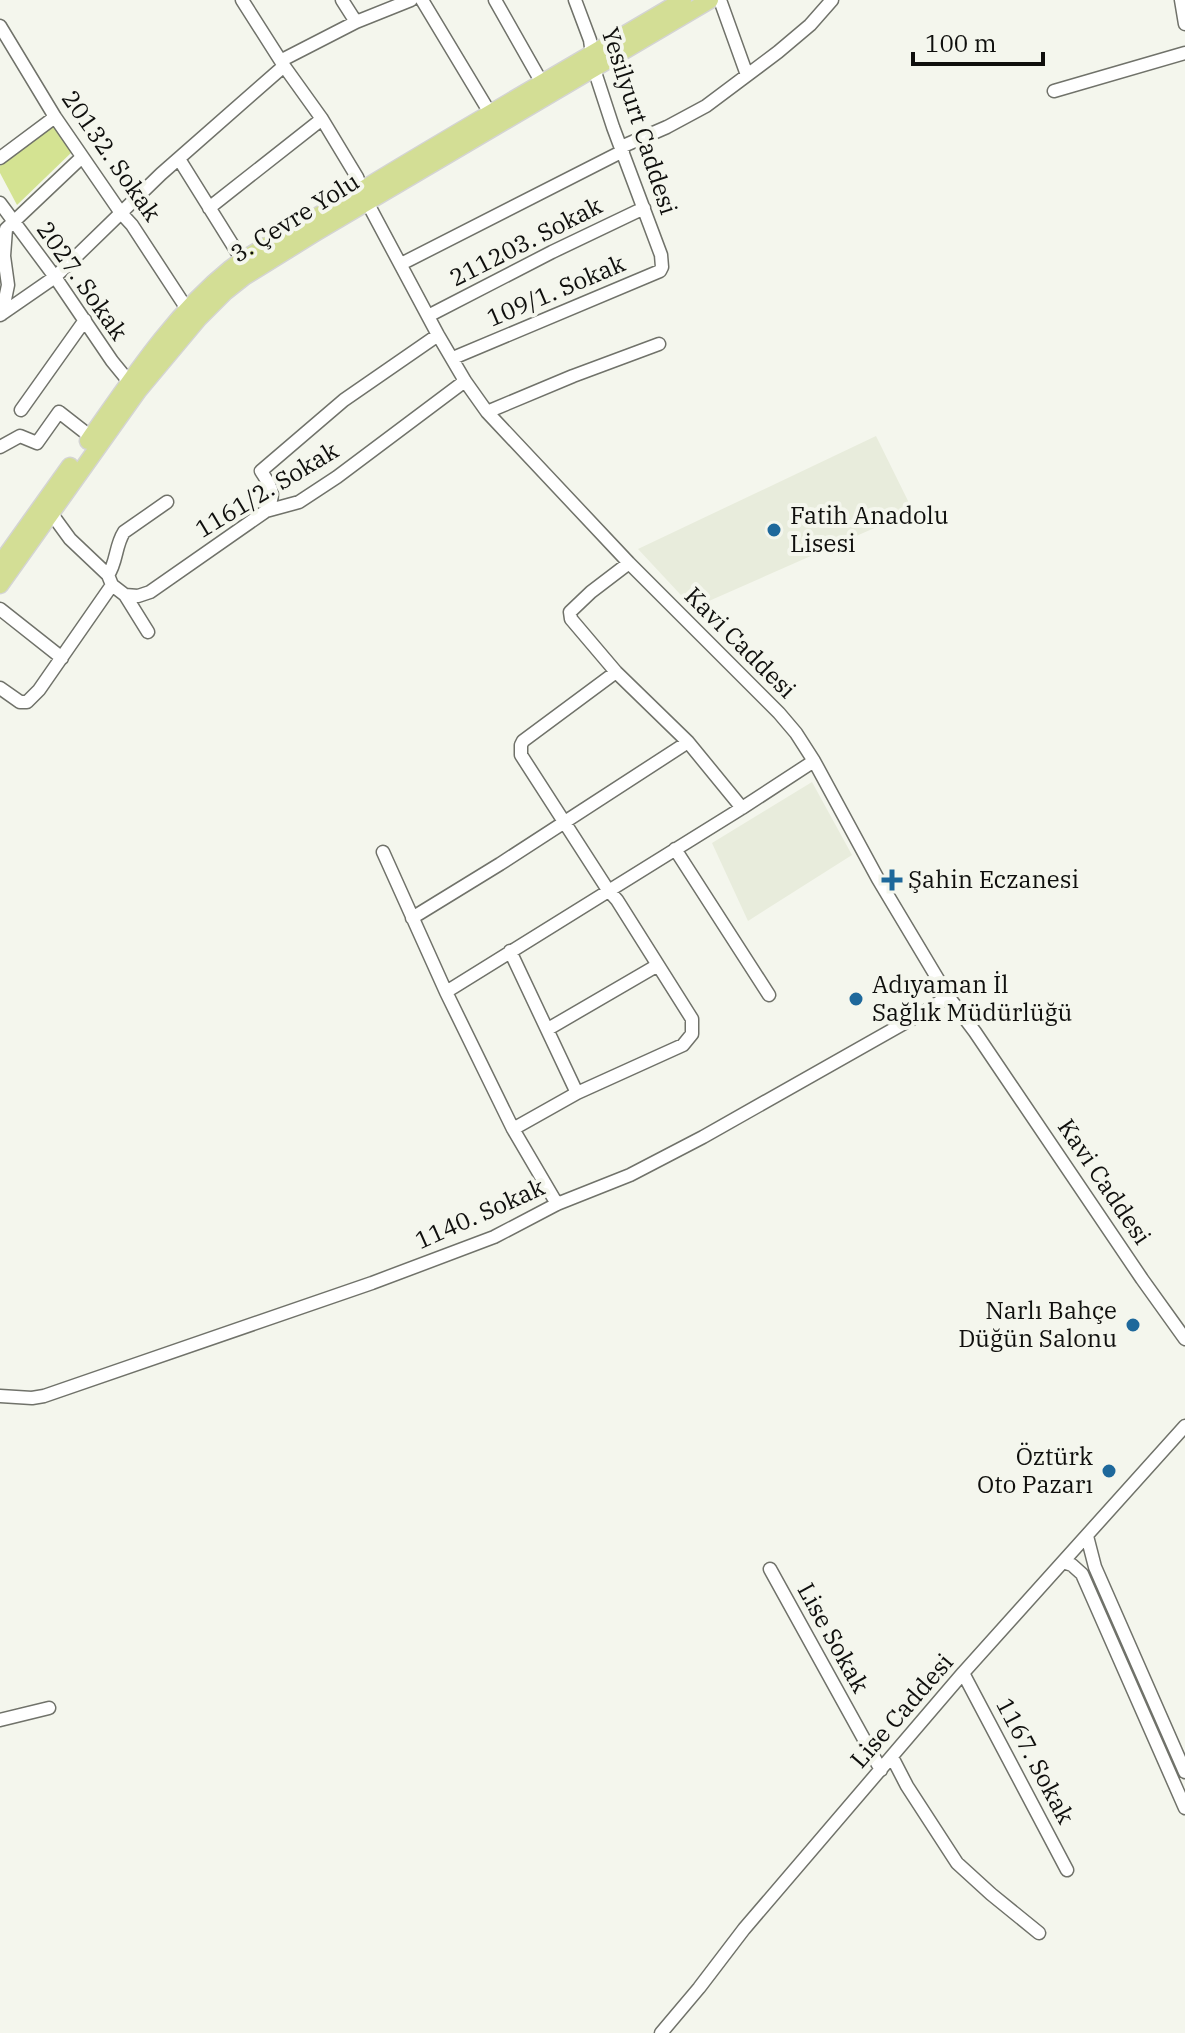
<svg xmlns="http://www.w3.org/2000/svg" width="1185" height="2033" viewBox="0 0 1185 2033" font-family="'IBM Plex Serif',serif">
<rect width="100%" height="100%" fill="#f4f6ed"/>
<path fill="#e8ecdc" d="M876,436L913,511L693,608L638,549Z
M812,782L852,855L748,921L712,843Z"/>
<path fill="#d4e392" d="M56,125L73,151L17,205L0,173V166Z"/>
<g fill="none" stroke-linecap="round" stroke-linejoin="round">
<defs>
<path id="minor" d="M242,0L284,66L322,119L357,177L367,202L438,335L465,381L487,412L629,563L779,713L796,733L814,761L878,879L948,996L975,1032L1142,1279L1185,1339
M342,0L356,22
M422,0L490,113
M495,0L542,83
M720,0L747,75
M1181,0L1185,24
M0,26L55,117L121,213L132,225L187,309
M282,60L356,22L411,0
M1054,91L1185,53
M621,147L667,127L706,106L778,52L810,25L832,0
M0,158L55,117
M179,159L242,260
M0,203L55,277L112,361L130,383
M209,208L322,119
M401,264L623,151
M2,314L8,285L4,256L6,229L82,157
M0,315L55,277L161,174L284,66
M428,316L552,252L644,208
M453,358L660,271L662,267L661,255L613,127L594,69L590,40L575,0
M21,410L85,320
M487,412L573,376L659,344
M0,447L20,436L37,443L59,412L91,437
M266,511C277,493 271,487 261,471L344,400L438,335
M51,513L70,539L108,575L112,585L125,595L148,632
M629,563L591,592L570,612L571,619L616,672L688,742L742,808
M108,575C117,562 115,546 124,532L167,502
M125,595L138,596L150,592L266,511L299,502L337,477L465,381
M0,609L62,658
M0,688L20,702H27L39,690L112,585
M675,849L769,995
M383,852L446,992L513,1129L557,1204
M412,918L500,864L688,742
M510,951L577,1093
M446,992L742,808L814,761
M548,1029L658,965
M513,1129L577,1093L683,1045L692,1034V1019L617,900L608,890L521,755V745L523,741L616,672
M0,1396L32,1398L44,1396L372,1283L494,1237L557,1204L630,1175L703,1137L931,1008L948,996
M1087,1536L1095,1567L1185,1772
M1063,1562L1072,1565L1082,1574L1185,1808
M770,1569L881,1770
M963,1673L1067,1870
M0,1720L49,1708
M892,1757L907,1786L957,1863L991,1894L1039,1933
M661,2033L699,1988L744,1929L963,1673L1185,1426"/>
<path id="major" d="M88,441C131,380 172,316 230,269C241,260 254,253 266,246C299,226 332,208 365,188C470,124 577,63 683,0
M0,564L70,466
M0,585L138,391L199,318L225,292L244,277L315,233L710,0"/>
</defs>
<use href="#minor" stroke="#70726a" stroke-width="15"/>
<use href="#major" stroke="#d4d4d3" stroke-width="19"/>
<use href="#minor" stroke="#fff" stroke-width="12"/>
<use href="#major" stroke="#d3de95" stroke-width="16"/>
</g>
<g fill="#1e689b" stroke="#f4f6ed" stroke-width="3">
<circle cx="774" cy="530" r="8"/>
<path d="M888 868h8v8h8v8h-8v8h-8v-8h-8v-8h8z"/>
<circle cx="856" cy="999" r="8"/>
<circle cx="1133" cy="1325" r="8"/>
<circle cx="1109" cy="1471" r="8"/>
</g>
<g text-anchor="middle" stroke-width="8" stroke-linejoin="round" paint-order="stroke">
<g font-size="24" fill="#0f0f0d" stroke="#f4f6ed">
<text transform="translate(639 121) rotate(72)" y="8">Yesilyurt Caddesi</text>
<text transform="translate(111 156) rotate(55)" y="8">20132. Sokak</text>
<text transform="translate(295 218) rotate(-32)" y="8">3. Çevre Yolu</text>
<text transform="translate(526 242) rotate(-27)" y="8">211203. Sokak</text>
<text transform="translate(82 281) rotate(55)" y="8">2027. Sokak</text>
<text transform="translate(556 291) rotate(-23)" y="8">109/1. Sokak</text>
<text transform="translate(267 490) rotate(-31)" y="8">1161/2. Sokak</text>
<text transform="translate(740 643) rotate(45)" y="8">Kavi Caddesi</text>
<text transform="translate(1104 1182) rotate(56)" y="8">Kavi Caddesi</text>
<text transform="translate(480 1214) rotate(-24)" y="8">1140. Sokak</text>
<text transform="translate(833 1638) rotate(61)" y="8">Lise Sokak</text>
<text transform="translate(902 1711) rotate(-49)" y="8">Lise Caddesi</text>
<text transform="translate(1035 1761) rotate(62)" y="8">1167. Sokak</text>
</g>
<g font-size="24" fill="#0f0f0d" stroke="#f4f6ed" text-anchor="start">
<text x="790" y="524">Fatih Anadolu<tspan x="790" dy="28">Lisesi</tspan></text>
<text x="908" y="888">Şahin Eczanesi</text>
<text x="872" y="993">Adıyaman İl<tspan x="872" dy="28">Sağlık Müdürlüğü</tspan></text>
<text x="1117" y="1319" text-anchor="end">Narlı Bahçe<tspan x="1117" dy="28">Düğün Salonu</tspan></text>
<text x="1093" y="1465" text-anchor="end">Öztürk<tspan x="1093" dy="28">Oto Pazarı</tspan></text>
</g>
</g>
<path d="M913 52v12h130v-12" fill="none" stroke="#0f0f0d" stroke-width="4"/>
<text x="925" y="52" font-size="24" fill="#0f0f0d" stroke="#f4f6ed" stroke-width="6" paint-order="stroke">100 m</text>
</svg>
